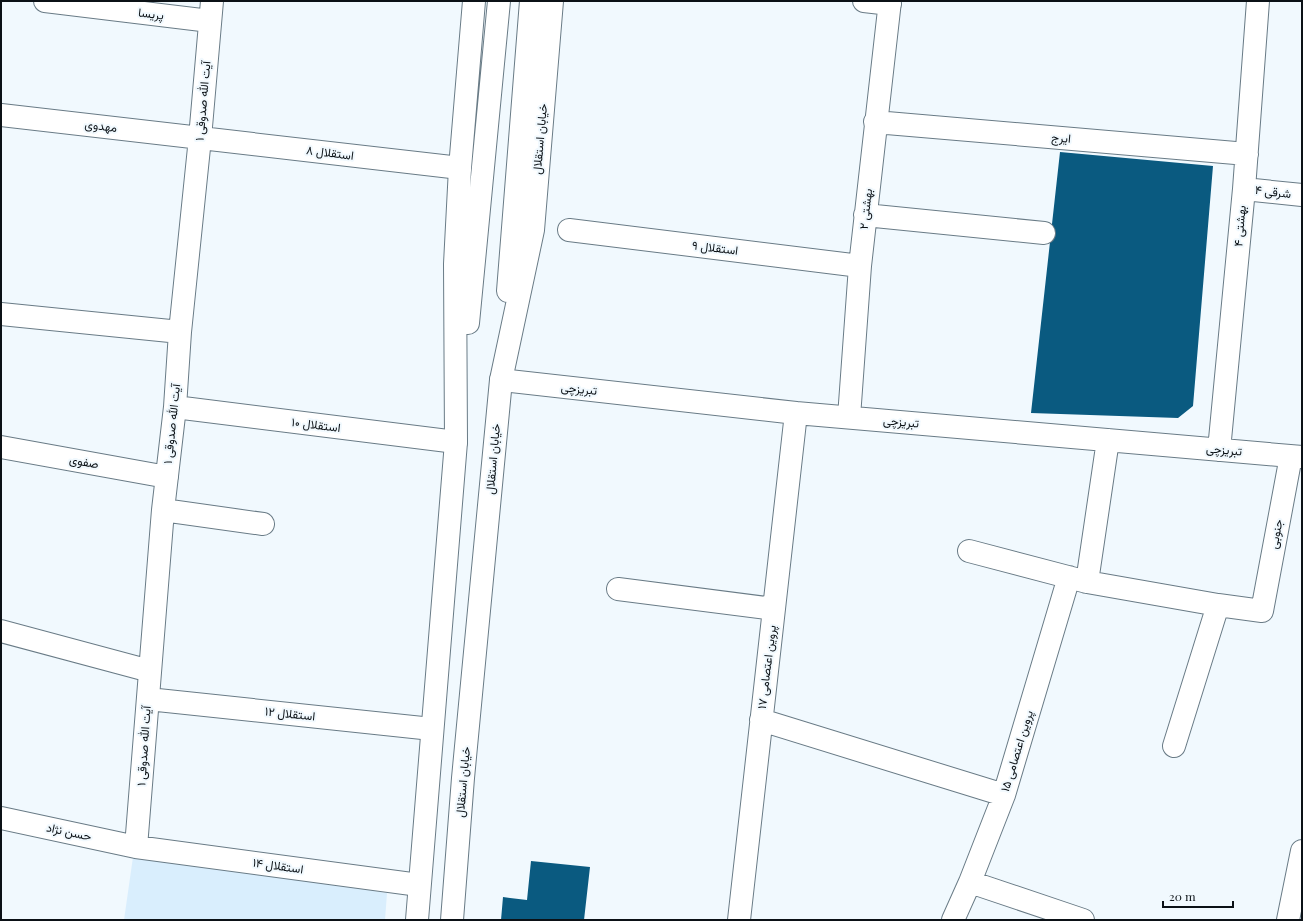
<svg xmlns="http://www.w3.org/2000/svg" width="1303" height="921" viewBox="0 0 1303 921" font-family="'Playfair Display',Vazirmatn,serif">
<rect width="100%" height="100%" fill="#f1f9fe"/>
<path fill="#d9eefd" d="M133,857L307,880L387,893L385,920H124Z"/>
<path fill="#0a5a80" d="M1060,152L1213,166L1193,406L1178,418L1031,413Z
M531,861L590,867L584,920H501L503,897L527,900Z"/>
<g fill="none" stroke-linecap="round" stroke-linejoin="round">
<defs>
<path id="minor" d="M45,1L210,21
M864,1L890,4
M1,115L460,168
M875,122L1247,154
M1244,189L1302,195
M865,215L1044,233
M569,230L860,266
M1,314L180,332
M501,380L796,413L1302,457
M175,407L456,442
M849,417L860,266L890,1
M1,447L167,477
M1219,450L1244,189L1258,1
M163,510L263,524
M969,551L1087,582L1218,605L1262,611L1291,456
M1087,582L1108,440
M618,589L774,609
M1,631L150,671
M148,699L432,729
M761,720L1004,795
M1174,746L1218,605
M1,818L136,847L419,885
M136,847L163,510L175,407L180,332L200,138L212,1
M970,882L1083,920
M739,920L796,413
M953,920L970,882L1004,795L1069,577
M1288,920L1302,851"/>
<path id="major" d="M508,291L531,1
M468,323L499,1
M417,920L456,442L455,264L460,168L474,1
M452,920L463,778L501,380L533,230L552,1"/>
</defs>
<use href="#minor" stroke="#697b86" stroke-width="24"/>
<use href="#major" stroke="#697b86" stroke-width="24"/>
<use href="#minor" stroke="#fff" stroke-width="22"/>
<use href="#major" stroke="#fff" stroke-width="22"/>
</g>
<g text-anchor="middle" stroke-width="4" stroke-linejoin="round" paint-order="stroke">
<g font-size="12" fill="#0b1116" stroke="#f1f9fe">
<text transform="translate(151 14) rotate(7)" y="4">پریسا</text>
<text transform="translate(203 101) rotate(-85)" y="4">آیت الله صدوقی ۱</text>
<text transform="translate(101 126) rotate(7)" y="4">مهدوی</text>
<text transform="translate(1061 138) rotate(5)" y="4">ایرج</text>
<text transform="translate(540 139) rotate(-85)" y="4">خیابان استقلال</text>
<text transform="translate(330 153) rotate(7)" y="4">استقلال ۸</text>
<text transform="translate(1273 192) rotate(7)" y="4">شرقی ۴</text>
<text transform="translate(866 209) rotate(-84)" y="4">بهشتی ۲</text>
<text transform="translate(1240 226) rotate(-85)" y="4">بهشتی ۴</text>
<text transform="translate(715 248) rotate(7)" y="4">استقلال ۹</text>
<text transform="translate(579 389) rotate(6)" y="4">تبریزچی</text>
<text transform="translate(901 422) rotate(5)" y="4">تبریزچی</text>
<text transform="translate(172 424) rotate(-84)" y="4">آیت الله صدوقی ۱</text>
<text transform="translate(316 425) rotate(7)" y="4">استقلال ۱۰</text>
<text transform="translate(1224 450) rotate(5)" y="4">تبریزچی</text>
<text transform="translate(493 459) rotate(-85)" y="4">خیابان استقلال</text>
<text transform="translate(84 462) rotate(10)" y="4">صفوی</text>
<text transform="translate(1276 534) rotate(-80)" y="4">جنوبی</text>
<text transform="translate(767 667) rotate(-83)" y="4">پروین اعتصامی ۱۷</text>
<text transform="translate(290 714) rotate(6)" y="4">استقلال ۱۲</text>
<text transform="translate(144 746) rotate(-86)" y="4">آیت الله صدوقی ۱</text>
<text transform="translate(1017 751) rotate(-73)" y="4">پروین اعتصامی ۱۵</text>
<text transform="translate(463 782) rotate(-85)" y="4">خیابان استقلال</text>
<text transform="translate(69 832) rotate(12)" y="4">حسن نژاد</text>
<text transform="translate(278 866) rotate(8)" y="4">استقلال ۱۴</text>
</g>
</g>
<rect width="1303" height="921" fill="none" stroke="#0b1116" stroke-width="4"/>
<path d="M1163 901v6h70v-6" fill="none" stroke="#0b1116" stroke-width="2"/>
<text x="1169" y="901" font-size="12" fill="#0b1116" stroke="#f1f9fe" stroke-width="3" paint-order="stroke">20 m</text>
</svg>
